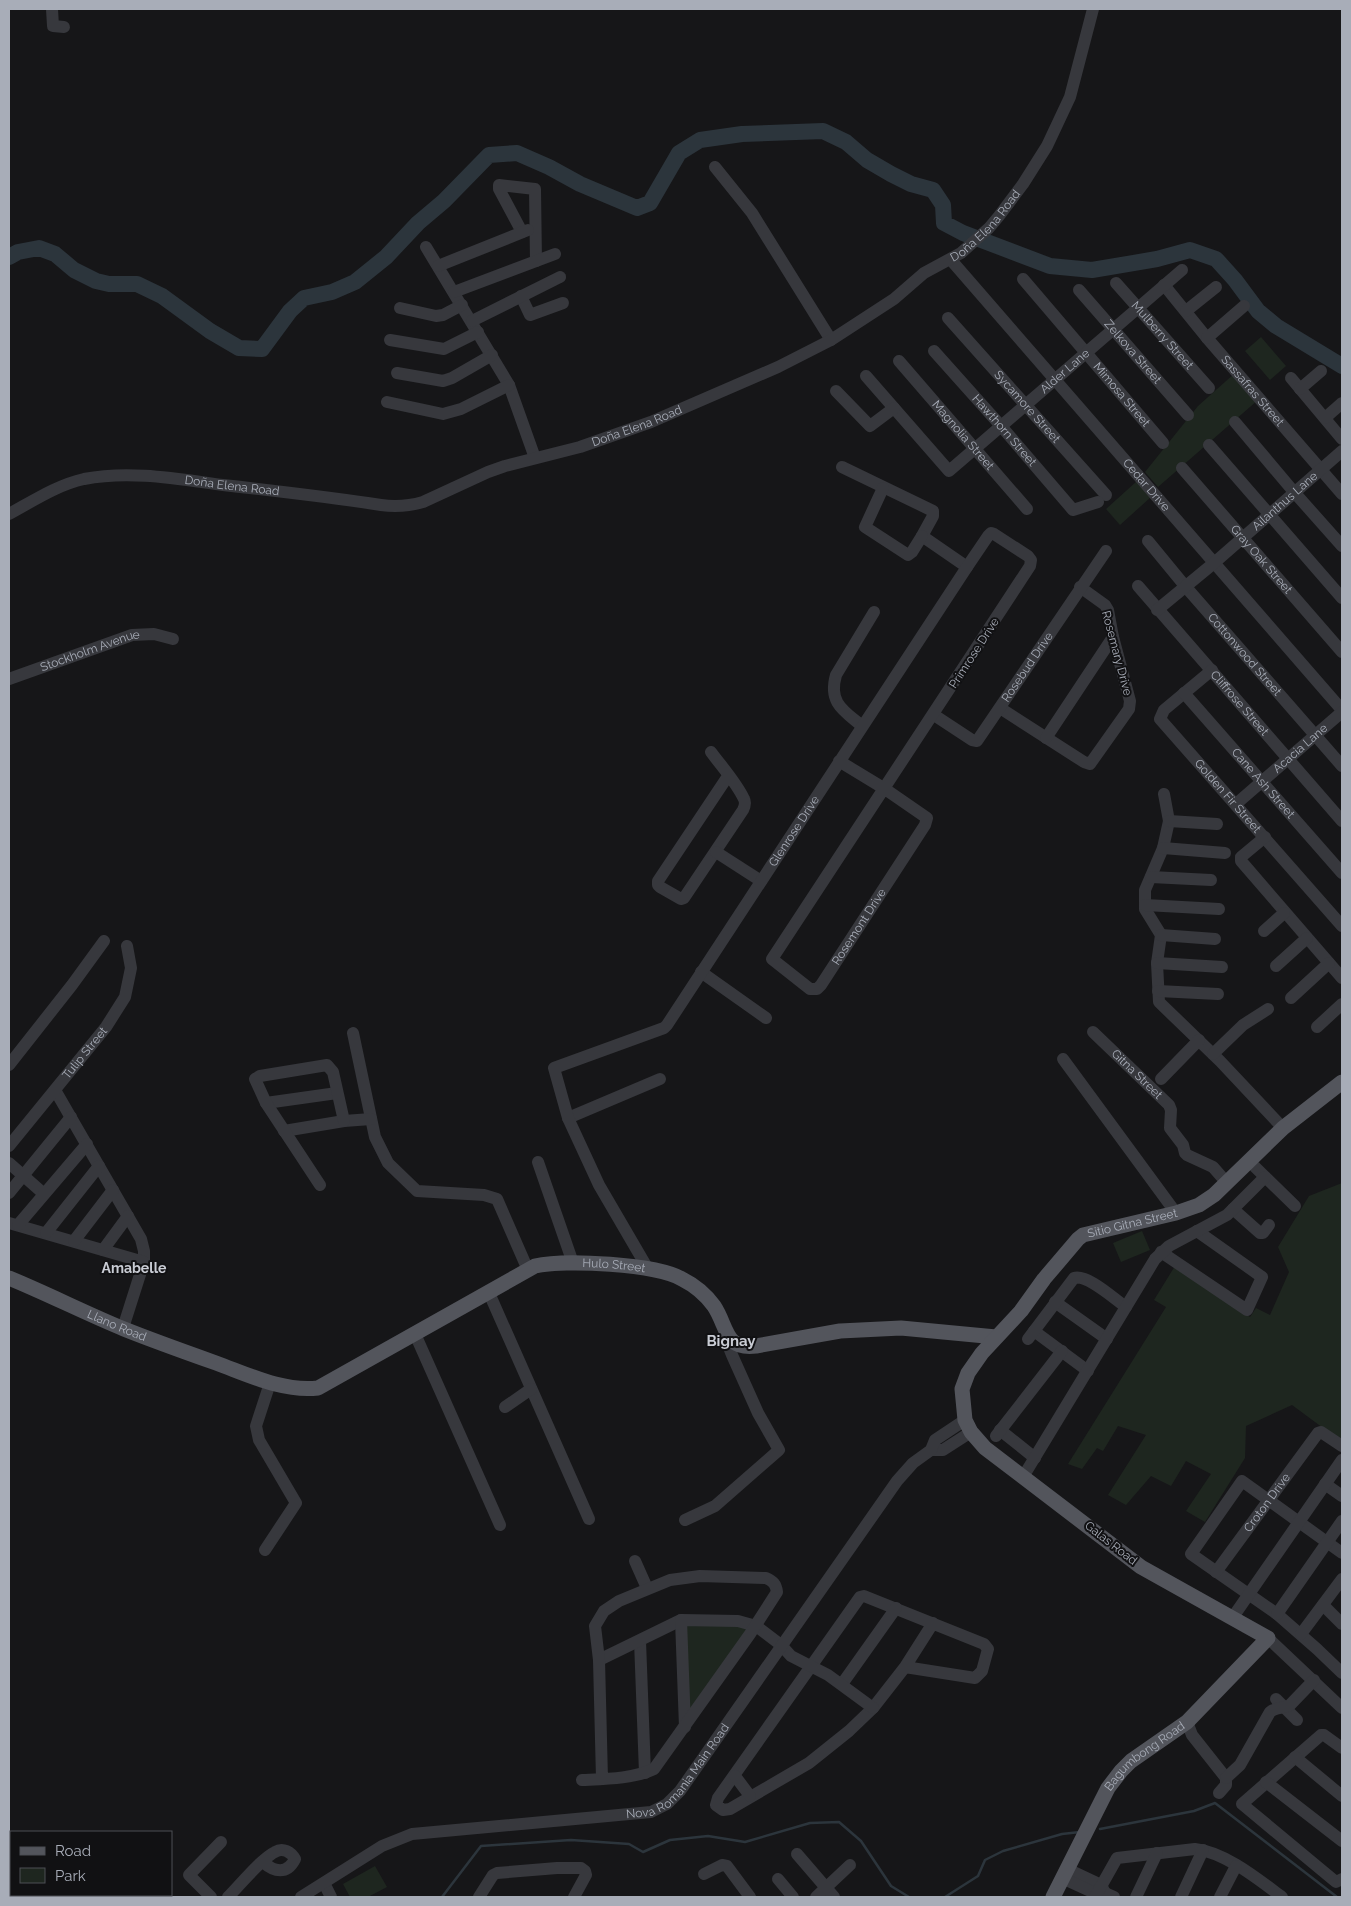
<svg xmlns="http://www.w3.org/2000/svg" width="1351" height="1906" viewBox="0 0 1351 1906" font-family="Raleway,sans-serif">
<rect width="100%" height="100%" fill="#161618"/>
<path fill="#1e261f" d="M1261,337L1286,366L1270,380L1245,351Z
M1235,373L1258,400L1158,487L1145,472L1198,406Z
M1137,481L1151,497L1120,525L1106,509Z
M1342,1183V1442L1292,1405L1246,1426L1245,1458L1205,1522L1186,1511L1211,1474L1186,1461L1171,1486L1151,1476L1126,1505L1108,1495L1146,1435L1118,1426L1103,1451L1097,1448L1082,1469L1068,1464L1166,1307L1154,1300L1175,1266L1250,1317L1256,1308L1270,1315L1289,1272L1278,1247L1309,1196Z
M1142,1231L1150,1250L1121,1262L1113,1243Z
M685,1623L752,1626L689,1714Z
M375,1866L387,1887L368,1897H350L343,1884Z"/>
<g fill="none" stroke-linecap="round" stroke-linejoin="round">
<path stroke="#2c353c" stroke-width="2.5" d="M1100,1829L1194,1811L1215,1803L1337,1897
M442,1897L481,1846L571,1840L629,1844L643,1852L670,1840L708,1836L745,1842L810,1823L839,1822L861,1841L891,1886L909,1897
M945,1897L978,1876L985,1860L1003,1851L1062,1834L1080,1832"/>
<path stroke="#2c353c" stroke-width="16" d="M9,257L18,252L39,248L55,254L74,270L96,281L109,284H137L162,296L210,331L239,348L262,349L290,311L304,298L332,292L355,282L386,257L418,223L444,201L489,155L517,153L549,167L580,184L637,208L650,203L679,153L700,140L742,134L823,131L846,142L867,160L891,174L911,184L933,190L943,205L944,223L963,233L1050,266L1092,270L1157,259L1190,250L1216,259L1235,280L1258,311L1276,326L1342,366"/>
<g stroke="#37383d" stroke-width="12">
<path d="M52,9L53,26L64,27"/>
<path d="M715,167L752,213L831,340"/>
<path d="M522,232L499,189V185L535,189L536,261"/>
<path d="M426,247L509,385L535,458"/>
<path id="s1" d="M951,260L1342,710"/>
<path d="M438,266L528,230"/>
<path id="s2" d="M1023,279L1163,443"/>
<path id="s3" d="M1116,283L1209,388"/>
<path id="s4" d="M1164,285L1207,338L1342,494"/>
<path id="s5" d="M1079,290L1188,415"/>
<path d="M454,292L555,254"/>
<path d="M521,296L530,315L563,303"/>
<path d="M400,308L436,316L443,315L462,305"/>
<path d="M1186,311L1216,287"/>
<path id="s6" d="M948,318L1106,495"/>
<path d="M472,321L560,277"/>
<path d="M1207,338L1244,306"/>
<path d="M390,340L444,349L478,332"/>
<path id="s7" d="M934,351L1001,426L1073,510L1098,502"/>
<path id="s8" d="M899,361L1027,509"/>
<path d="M397,373L443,381L452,378L492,355"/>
<path id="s9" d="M866,376L949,471L1182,270"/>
<path d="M1291,378L1342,439"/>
<path d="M1300,389L1321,371"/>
<path d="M836,391L870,426L894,408"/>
<path d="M387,402L443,414L461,409L509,385"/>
<path d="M1325,418L1342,403"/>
<path d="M1235,422L1294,492L1342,546"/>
<path d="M1209,445L1342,598"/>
<path d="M842,467L933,511V516L922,536L967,567"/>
<path id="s10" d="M1182,468L1342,652"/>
<path d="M883,488L865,527L908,555L912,552L922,536"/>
<path id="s11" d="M9,514C33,501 57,485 84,479C130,470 178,479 223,485C276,491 329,497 381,505C396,507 409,506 423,502L488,472L505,466L580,447L651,422L778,367L831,340L894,299L924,273L961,253L989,228L999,216L1023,184L1047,146L1070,97L1093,9"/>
<path id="s12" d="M1148,541L1185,586L1342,766"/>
<path id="s13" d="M1138,586L1342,821"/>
<path id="s14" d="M1157,610L1214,563L1342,451"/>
<path id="s15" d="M1212,670L1164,710L1160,719L1342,926"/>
<path id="s16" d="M9,679L132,635L154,634L173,639"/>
<path id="s17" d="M1184,693L1342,873"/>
<path d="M1000,708L1084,762L1090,764L1129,709L1130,701L1113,637L1108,610L1105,605L1080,587"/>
<path id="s18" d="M934,715L972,740L977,741L1106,551"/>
<path d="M862,726C844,711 828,703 836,675L874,612"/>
<path d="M1046,738L1113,637"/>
<path d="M711,752C722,767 736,782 744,799C746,803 745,806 743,810L684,898L681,899L660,887L658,885V881L728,776"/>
<path d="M1164,794L1169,821L1163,848L1145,890V909L1161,935L1157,963L1159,1002L1220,1061L1283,1128"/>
<path id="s19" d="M1236,804L1342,712"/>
<path d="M1169,821L1217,824"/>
<path d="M1265,837L1241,857V861L1342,978"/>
<path d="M1163,848L1225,853"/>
<path d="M716,852L761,881"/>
<path d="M1151,877L1211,880"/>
<path d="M1145,905L1219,909"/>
<path d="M1264,931L1284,913"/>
<path d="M1161,935L1215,939"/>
<path d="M1157,963L1222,967"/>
<path d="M1276,966L1307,938"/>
<path d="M701,972L766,1018"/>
<path d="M1158,991L1218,994"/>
<path d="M1291,998L1329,963"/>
<path d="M1317,1027L1342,1004"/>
<path id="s20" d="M1093,1032L1169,1105L1171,1110L1170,1128L1183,1145L1185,1153L1187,1155L1213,1167L1227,1183"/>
<path d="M353,1033L375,1137L388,1163L417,1191L484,1195L497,1199L528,1270"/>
<path d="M1213,1054L1243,1025L1268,1009"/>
<path d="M1063,1059L1176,1213"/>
<path d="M9,1065L72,985L104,941"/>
<path d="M1161,1079L1199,1040"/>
<path d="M55,1090L141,1239L144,1251V1262L123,1328"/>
<path d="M266,1103L337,1093"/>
<path d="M568,1118L660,1079"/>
<path d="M284,1131L344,1121L371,1119"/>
<path id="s21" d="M9,1146L106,1027L125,997L131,968L127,946"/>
<path d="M538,1162L573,1263"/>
<path d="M9,1163L44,1194"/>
<path d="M1255,1167L1295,1206"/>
<path d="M320,1185L266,1103L255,1079L260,1076L327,1065L333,1072L344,1121"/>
<path d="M9,1193L71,1117"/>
<path d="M1233,1209L1260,1233H1263L1269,1225"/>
<path d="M9,1223L144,1262"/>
<path d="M18,1225L87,1144"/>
<path d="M46,1233L99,1166"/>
<path d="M74,1241L113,1190"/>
<path d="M103,1250L128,1216"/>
<path d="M1161,1252L1247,1310L1262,1277L1197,1231"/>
<path id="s22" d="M648,1269L599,1185L568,1118L554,1068L664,1028L667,1025L967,567L988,536L991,533L994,534L1028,556L1031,560L1030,566L772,959L810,989H817L821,985L925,825L927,818L885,789L839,761"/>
<path d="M489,1293L589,1519"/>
<path d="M1055,1302L1107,1339"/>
<path d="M1034,1331L1088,1371"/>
<path d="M415,1334L500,1525"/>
<path d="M1028,1339L1074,1278C1088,1274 1114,1299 1126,1307"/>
<path d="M505,1407L531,1389"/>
<path d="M1000,1430L1035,1458"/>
<path d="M996,1436L1062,1351"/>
<path d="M931,1450H943L971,1432"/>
<path d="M1023,1477L1155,1259L1169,1246L1227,1215L1265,1177"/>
<path d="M1325,1484L1342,1496"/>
<path d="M685,1520L715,1506L779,1450L758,1413L732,1355L730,1350L731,1341"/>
<path d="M265,1550L296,1503L259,1440L256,1426L270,1383"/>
<path d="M1342,1553L1242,1481L1191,1554L1277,1614L1317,1649L1342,1673"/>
<path d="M635,1561L647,1588"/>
<path id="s23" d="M1216,1572L1318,1433L1321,1432L1342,1446"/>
<path d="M1323,1605L1342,1624"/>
<path d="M1277,1614L1342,1521"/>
<path d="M1233,1617L1342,1460"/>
<path d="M1301,1634L1342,1579"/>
<path d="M1268,1638L1342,1708"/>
<path d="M640,1641L645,1773"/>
<path d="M599,1660L681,1620"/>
<path d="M905,1667L975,1678L982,1671L988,1649L984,1644L864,1596L860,1597L718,1798L716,1805L723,1810L730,1809L809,1763L849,1731L873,1708L905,1667L933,1623"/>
<path d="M842,1684L896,1608"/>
<path d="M1276,1699L1297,1720"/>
<path d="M1187,1722L1192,1735L1226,1778V1785L1219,1793"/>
<path d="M685,1727L681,1620L738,1621L756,1626L781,1645L791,1656L828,1675L873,1708"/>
<path d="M1342,1748L1324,1735H1321L1242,1804L1336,1882L1342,1879"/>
<path d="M1295,1757L1342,1796"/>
<path d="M735,1776L750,1796"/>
<path d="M1226,1778L1240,1765L1270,1712C1276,1707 1283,1709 1290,1705L1314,1680"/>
<path d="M582,1780C605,1779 633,1779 654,1769L750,1634L777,1592C776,1584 773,1581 766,1578L700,1576L670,1580L619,1601L604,1611L595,1626L599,1660L602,1779"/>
<path d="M1266,1782L1342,1841"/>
<path d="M797,1854L834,1897"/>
<path d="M1067,1869L1101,1885L1105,1893"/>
<path d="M704,1874L722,1865L727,1866L750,1897"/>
<path d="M1062,1878L1097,1894L1105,1893L1114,1897"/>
<path d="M778,1879L793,1897"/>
<path d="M324,1883L331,1897"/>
<path d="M76,1895L79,1897"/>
<path d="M142,1895L144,1897"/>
<path d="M33,1897V1895"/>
<path d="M211,1897L189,1875L221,1842"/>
<path d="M228,1897C240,1885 261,1859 275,1852C283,1847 291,1852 295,1859C287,1875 274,1872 263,1862"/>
<path id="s24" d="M301,1897L382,1846L412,1834L651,1812L667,1804L680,1791L897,1481L913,1463L931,1450L935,1440L965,1420"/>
<path d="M479,1897L493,1875L497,1873L557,1868H581L585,1871L586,1875L574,1897"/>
<path d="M816,1897L850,1865"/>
<path d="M1095,1897L1117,1858L1195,1849C1225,1852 1259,1880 1282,1897"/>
<path d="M1136,1897L1157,1853"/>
<path d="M1181,1897L1203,1850"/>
<path d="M1220,1897L1236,1866"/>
</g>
<g stroke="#53555c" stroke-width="15">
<path id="s25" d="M9,1278C48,1294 85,1313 124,1329C154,1341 185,1352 216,1363C249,1375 283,1392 318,1388L535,1266C564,1259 657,1264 682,1279C694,1285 706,1295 714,1306C728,1327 724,1350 756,1346L840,1331L901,1328L996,1337"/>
<path id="s26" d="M1053,1897L1108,1788L1121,1771L1131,1761L1187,1722L1268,1638L1141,1567L985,1448L971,1432L965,1420L962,1389L968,1373L982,1353L1021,1311L1044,1279L1078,1239L1083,1235L1176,1213L1199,1205L1214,1195L1283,1128L1342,1082"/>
</g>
</g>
<g text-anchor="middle" stroke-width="4" stroke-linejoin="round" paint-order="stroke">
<g font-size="12" fill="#a8adb8" stroke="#111113">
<text dy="4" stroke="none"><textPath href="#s11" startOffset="1058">Doña Elena Road</textPath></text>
<text dy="4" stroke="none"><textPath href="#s3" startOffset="70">Mulberry Street</textPath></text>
<text dy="4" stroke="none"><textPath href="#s5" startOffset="82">Zelkova Street</textPath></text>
<text dy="4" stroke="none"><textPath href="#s9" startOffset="279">Alder Lane</textPath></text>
<text dy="4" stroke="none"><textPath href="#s4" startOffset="138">Sassafras Street</textPath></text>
<text dy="4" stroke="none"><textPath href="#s2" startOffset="152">Mimosa Street</textPath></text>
<text dy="4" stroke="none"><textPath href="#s6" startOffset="119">Sycamore Street</textPath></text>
<text dy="4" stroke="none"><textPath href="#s11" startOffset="652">Doña Elena Road</textPath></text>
<text dy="4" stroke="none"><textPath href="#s7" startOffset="106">Hawthorn Street</textPath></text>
<text dy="4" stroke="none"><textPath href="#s8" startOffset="98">Magnolia Street</textPath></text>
<text dy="4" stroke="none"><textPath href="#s1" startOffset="298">Cedar Drive</textPath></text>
<text dy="4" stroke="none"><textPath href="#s11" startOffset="232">Doña Elena Road</textPath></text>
<text dy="4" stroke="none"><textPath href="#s14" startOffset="168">Ailanthus Lane</textPath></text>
<text dy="4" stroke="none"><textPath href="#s10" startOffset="121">Gray Oak Street</textPath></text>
<text dy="4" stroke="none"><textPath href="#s16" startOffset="86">Stockholm Avenue</textPath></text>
<text transform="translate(974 653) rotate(-57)" y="4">Primrose Drive</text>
<text transform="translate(1117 653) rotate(75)" y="4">Rosemary Drive</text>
<text dy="4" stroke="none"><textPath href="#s12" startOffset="149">Cottonwood Street</textPath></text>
<text dy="4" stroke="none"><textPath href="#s18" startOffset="140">Rosebud Drive</textPath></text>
<text dy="4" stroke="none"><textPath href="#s13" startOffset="155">Cliffrose Street</textPath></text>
<text dy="4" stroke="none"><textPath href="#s19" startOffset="85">Acacia Lane</textPath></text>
<text dy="4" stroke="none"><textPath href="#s17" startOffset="120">Cane Ash Street</textPath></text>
<text dy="4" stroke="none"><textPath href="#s15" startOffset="175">Golden Fir Street</textPath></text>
<text dy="4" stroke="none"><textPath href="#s22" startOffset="576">Glenrose Drive</textPath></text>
<text dy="4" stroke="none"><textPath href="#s22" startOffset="1589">Rosemont Drive</textPath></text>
<text dy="4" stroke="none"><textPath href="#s21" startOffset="120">Tulip Street</textPath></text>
<text dy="4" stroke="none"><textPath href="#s20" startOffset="61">Gitna Street</textPath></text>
<text dy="4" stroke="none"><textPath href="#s26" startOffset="998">Sitio Gitna Street</textPath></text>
<text dy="4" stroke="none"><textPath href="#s25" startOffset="658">Hulo Street</textPath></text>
<text dy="4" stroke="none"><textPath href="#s25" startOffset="118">Llano Road</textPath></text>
<text dy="4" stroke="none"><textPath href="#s23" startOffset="86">Croton Drive</textPath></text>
<text transform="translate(1111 1543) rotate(38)" y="4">Galas Road</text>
<text dy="4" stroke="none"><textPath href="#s26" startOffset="171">Bagumbong Road</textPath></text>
<text dy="4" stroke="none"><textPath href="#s24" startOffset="414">Nova Romania Main Road</textPath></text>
</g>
<g font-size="14" font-weight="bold" fill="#c9ccd4" stroke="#111113">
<text x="134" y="1273">Amabelle</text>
</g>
<g font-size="15" font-weight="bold" fill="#c9ccd4" stroke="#111113">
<text x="731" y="1346">Bignay</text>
</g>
</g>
<rect width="1351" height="1906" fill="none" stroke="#a8adb8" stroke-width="20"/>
<rect x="10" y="1831" width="162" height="65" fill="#111113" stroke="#4d4f55"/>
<rect x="20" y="1847" width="25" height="8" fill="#53555c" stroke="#4d4f55"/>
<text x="55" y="1856" font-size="15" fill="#a8adb8">Road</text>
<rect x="20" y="1868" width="25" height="15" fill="#1e261f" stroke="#4d4f55"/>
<text x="55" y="1881" font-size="15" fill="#a8adb8">Park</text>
</svg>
